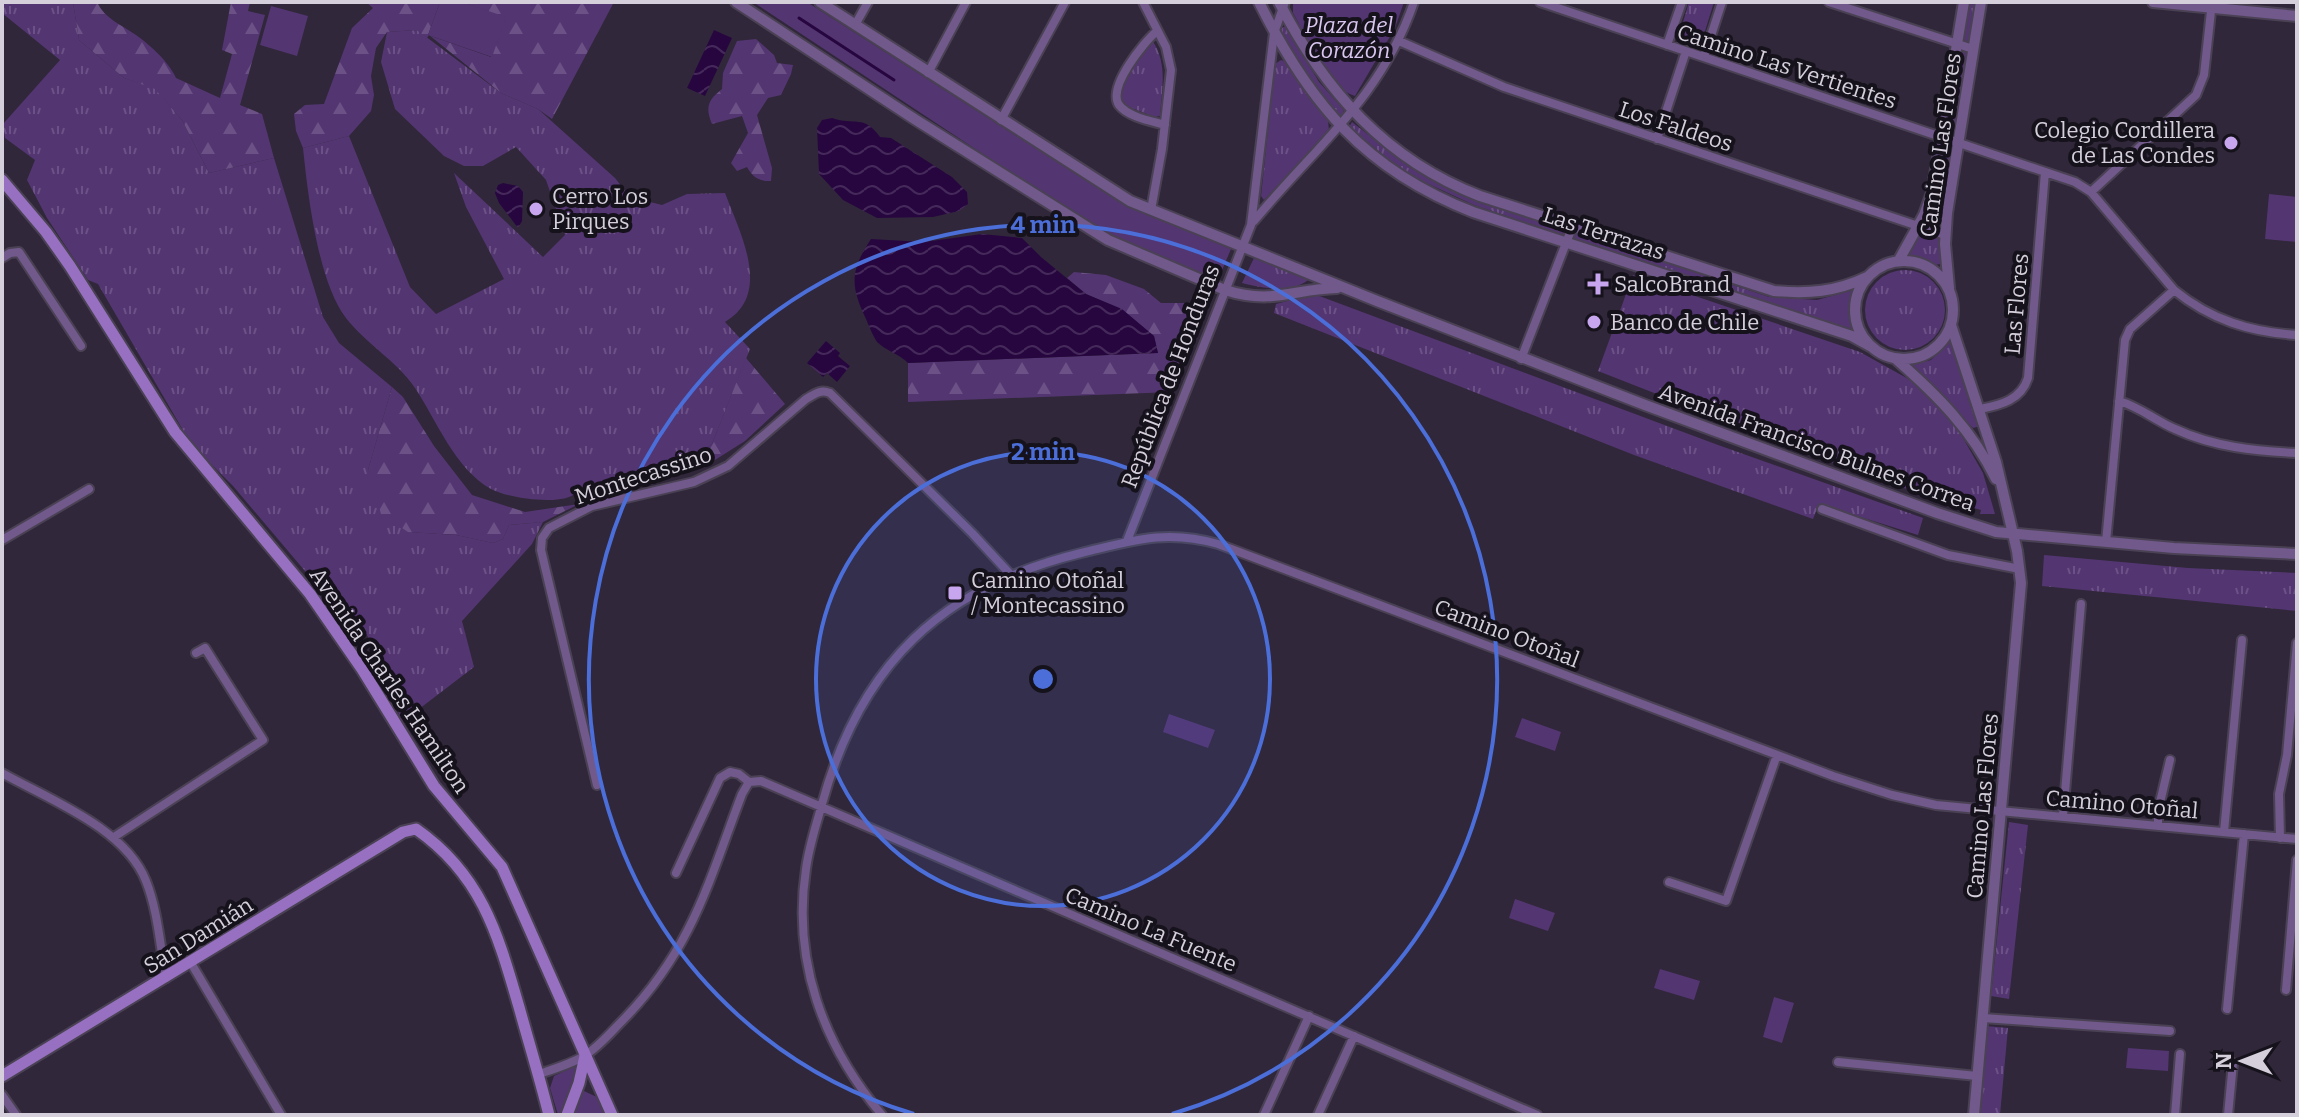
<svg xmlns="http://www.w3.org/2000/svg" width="2299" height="1117" viewBox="0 0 2299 1117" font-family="Bitter,serif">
<defs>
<pattern id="grass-tufts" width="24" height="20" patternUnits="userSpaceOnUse" patternTransform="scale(2)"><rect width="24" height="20" fill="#533571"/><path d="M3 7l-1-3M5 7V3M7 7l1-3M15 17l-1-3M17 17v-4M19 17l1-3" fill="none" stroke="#6b5185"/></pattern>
<pattern id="forest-firs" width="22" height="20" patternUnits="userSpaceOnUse" patternTransform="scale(2)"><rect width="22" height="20" fill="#533571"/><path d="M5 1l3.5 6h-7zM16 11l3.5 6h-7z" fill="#6b5185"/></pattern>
<pattern id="water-waves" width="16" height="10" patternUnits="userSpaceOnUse" patternTransform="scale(2)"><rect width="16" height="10" fill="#27063f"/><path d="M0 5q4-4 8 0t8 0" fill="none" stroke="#45295a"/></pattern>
</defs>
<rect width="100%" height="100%" fill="#30273a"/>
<path fill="url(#grass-tufts)" d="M2,2H73L79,40L124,78L155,88L182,120L209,173L274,158L323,317L339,343L392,387L368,470L409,532L456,535L493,543L503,539L509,525L543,522L532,544L462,621L474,667L402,722L380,662L367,635L316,584L233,486L191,444L98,284L88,280L47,218L27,180L35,160L5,138L3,124L60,60L2,13Z
M1689,2H1714L1701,44L1698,46L1678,39Z
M1969,2H1977L1945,185L1940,264L1935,265L1920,258H1907L1906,254L1920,235L1936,196Z
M1283,27H1286L1319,82L1344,110L1342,115L1338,116L1305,75L1280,31Z
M417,30L501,93L538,109L615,178L630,197L662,205L687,194L725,193C740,233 773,294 725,322L750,349L712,444L668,476L592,496C582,491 578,493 569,497C550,504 508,498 491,489C455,469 437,421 415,388C397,361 366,344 346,318C318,282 308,195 303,148L349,136L410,287L436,314L504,279L466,207L454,173L543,257L565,235L546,180L516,147L483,166H464L444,156L395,109L381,62L387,32Z
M1152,40C1168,64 1162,88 1160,116L1155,117L1126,106L1121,100C1122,81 1139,54 1152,40Z
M1281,60L1284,61L1328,120L1329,131L1264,200L1261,196L1275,64Z
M1352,122L1411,168L1478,200L1769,297L1817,300L1853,290L1849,305L1853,329L1850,331L1474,205L1407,174L1349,127Z
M1254,258L1308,280C1291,294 1262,288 1242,283Z
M1865 310a40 40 0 1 1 80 0a40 40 0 1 1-80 0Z
M1633,275L1860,352L1912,381L1955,424L1983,473L1995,514H1980L1981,510L1876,480L1598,371Z
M1314,294L1718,445L1923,518L1918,535L1819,504L1813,519L1634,455L1274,313L1276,304Z
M1951,340L1980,426L1973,428L1912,365L1931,360Z
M2044,555L2188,568L2297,573V611L2042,586Z
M2009,822L2028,825L2009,999L1991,996Z
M1986,1026L2008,1028L2000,1115H1978Z"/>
<path fill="url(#forest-firs)" d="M73,2H97C105,19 122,25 136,35C150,45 169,62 176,78L220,98L232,54L222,50L231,2H250L248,11L265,15L240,105L262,114L274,158L209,173L182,120L155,89L124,78L79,40Z
M366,2H440L428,35L491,57L505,18L462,2H614L552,119L538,109L501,93L429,35L427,38L417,30L387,32L376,48L371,76L374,95L371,111L349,136L303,148L296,131L294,114L305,105L324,104L352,28L373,8Z
M756,39L774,55L777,63L793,65L791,74L781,95L768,98L757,115L772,168L771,181C759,181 753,178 747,167L737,171L731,163L748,133L742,116L712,124C705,107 708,100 722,89L723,73L737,41Z
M1074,272L1106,275L1144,289L1161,303H1209L1172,392L908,402V363L1158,353L1154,336L1122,310L1086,294L1067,278Z
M746,358L785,404L745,441L707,465L666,477L712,444Z
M392,387L403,397L434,446L472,495L525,512L579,504L543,522L509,525L503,539L493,543L456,535L408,532L381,514L368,470Z"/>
<path fill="#533571" d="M440,2H462L506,17L492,57L428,35Z
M753,2H807L1123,204L1231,249L1217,282L1104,234Z
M1293,2H1404L1395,28L1355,96C1323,86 1308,39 1293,13Z
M271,6L308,16L297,56L260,45Z
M2269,194L2297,197V242L2265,239Z
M1169,714L1215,730L1208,748L1163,732Z
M1522,718L1561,732L1555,751L1515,737Z
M1515,899L1555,913L1548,931L1509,918Z
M1660,969L1700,981L1694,1000L1654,988Z
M1774,997L1794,1003L1782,1043L1763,1037Z
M2128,1048L2169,1051L2168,1071L2126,1068Z
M575,1066L578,1067L573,1086L597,1097L605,1115H558L550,1088L554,1076Z"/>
<path fill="url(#water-waves)" d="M714,30L732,38L705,96L687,88Z
M832,118C855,126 864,114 880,137L891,138L952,177L967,192L968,204L959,211L933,217L877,218L843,200L819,174L817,128L822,120Z
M503,183L518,186L523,192L522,221L518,228L499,203L495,193L498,185Z
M982,234L1022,238L1041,257L1086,294L1122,309L1154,336L1158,353L908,363C899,354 885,350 877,342C873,336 869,326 866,319C850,285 850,271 871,239L924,242Z
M826,341L840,353L838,356L850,366L837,382L827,373L823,377L807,363Z"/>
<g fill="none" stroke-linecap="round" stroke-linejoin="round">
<path stroke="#27063f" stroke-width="3" d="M799,18L894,80"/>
<defs>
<path id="minor" d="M1143,2L1166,47L1171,70L1162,149L1151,210
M1540,2L2075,182L2091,192L2174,290C2211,320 2250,332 2297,335
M1829,2L1973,49
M855,25L868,2
M1157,31C1144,42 1107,87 1119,105C1128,117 1151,121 1165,125
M1399,41L1504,87L1945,235
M1667,45L1682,2
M1704,57L1722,2
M928,73L966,2
M1001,120L1065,2
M1657,139L1686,51
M2091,192L2196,95L2204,75L2212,2
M1254,221C1316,146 1381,98 1414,2
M2,258L10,253L19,252L81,346
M1521,359L1573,225
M2119,401C2140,407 2156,421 2175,429C2214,447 2255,451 2297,453
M1980,409C2001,405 2021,400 2028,378L2045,172
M1822,509L1948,555L2020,569
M2,540L89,489
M1127,541L1251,225L1274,33L1285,2
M2106,542L2125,340L2130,329L2174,290
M2,773C50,800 125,828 146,881C158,911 160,946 166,978
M597,785L541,550L542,538L549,528L592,506L694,482L728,466L806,399C815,394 820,389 830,393L972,533L1010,574
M2063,816L2081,604
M2158,826V811L2170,760
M2224,832L2242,640
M114,837L263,740L205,648L196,653
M2280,838L2279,794L2287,755L2297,643
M676,873L720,778L730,772L739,774L749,782
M1669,882L1726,901L1777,755
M191,963L281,1115
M2286,990L2297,860
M2227,1009L2244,834
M1983,1018L2170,1031
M1838,1062L1977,1076
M539,1074C554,1069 571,1064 584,1056C599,1047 612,1031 624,1019C692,949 709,881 742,794L749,782L761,781L1537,1115
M2,1095L16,1115
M882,1115C823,1045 792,961 806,869C809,846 816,826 822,804C860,665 941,587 1081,553C1132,541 1165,529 1218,544L1833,776L1892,795L1936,805L2297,839
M1264,1115L1309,1016
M1318,1115L1354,1036
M2175,1115L2180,1054
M2228,1115L2233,1063"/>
<path id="tertiary" d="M736,2L916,120L1108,240L1225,290C1271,305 1294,289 1337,288
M820,2L1130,201L1377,301L1645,405L1937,513L1996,532L2174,548L2297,554
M1259,2C1309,103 1365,170 1473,212L1852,336L1872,347
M1279,2C1324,90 1386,160 1480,196L1774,291C1808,294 1836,292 1867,277
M2153,2L2297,16
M1899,260L1924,215L1932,193L1964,2
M1855 310a49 49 0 1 1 98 0a49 49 0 1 1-98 0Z
M1949,288L1945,244L1947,213L1981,2
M1951,325L1996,462L2017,551L2021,583L1974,1115
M1897,360C1937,395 1972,430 1996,479"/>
<path id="secondary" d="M2,180L46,232L70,266L175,432L310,594L362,669L434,786L502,867L612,1115
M2,1076L403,832L416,829C482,875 498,935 519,1007C529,1043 540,1079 549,1115
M567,1115L579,1083L585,1056"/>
</defs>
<use href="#minor" stroke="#4a4254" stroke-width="12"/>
<use href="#tertiary" stroke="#4a4254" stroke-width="14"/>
<use href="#secondary" stroke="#4a4254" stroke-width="15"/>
<use href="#minor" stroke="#71598c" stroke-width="8"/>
<use href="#tertiary" stroke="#71598c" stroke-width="10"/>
<use href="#secondary" stroke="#9870c2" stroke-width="11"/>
</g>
<circle cx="1043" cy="679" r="227" fill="#4b6ed9" fill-opacity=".12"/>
<g fill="none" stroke="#4b6ed9" stroke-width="4">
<circle cx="1043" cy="679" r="227"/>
<path d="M914 1114A454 454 0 1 1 1172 1114"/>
</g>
<g fill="#c8a6ef" stroke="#16121b" stroke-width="3">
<circle cx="2231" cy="143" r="8"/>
<circle cx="536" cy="209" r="8"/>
<path d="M1594 272h8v8h8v8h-8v8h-8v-8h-8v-8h8z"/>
<circle cx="1594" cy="322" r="8"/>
<rect x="947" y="585" width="16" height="16" rx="4"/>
</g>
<g text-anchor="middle" stroke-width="8" stroke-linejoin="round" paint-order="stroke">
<g font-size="22" font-style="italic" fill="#dac7f1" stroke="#16121b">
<text x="1349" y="33">Plaza del<tspan x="1349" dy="25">Corazón</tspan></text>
</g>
<g font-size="22" fill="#d4cfdb" stroke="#16121b">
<text transform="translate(1787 66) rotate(18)" y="8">Camino Las Vertientes</text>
<text transform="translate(1676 126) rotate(18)" y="8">Los Faldeos</text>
<text transform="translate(1940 145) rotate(-82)" y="8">Camino Las Flores</text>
<text transform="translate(1604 233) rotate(18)" y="8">Las Terrazas</text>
<text transform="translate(2016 304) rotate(-85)" y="8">Las Flores</text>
<text transform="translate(1170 376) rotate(-69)" y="8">República de Honduras</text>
<text transform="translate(1817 447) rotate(20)" y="8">Avenida Francisco Bulnes Correa</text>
<text transform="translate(643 475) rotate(-18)" y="8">Montecassino</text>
<text transform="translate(1507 633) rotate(21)" y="8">Camino Otoñal</text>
<text transform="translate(390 680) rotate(56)" y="8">Avenida Charles Hamilton</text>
<text transform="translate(2122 804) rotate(5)" y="8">Camino Otoñal</text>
<text transform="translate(1982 806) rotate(-85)" y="8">Camino Las Flores</text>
<text transform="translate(1151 929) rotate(23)" y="8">Camino La Fuente</text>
<text transform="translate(198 935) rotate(-32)" y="8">San Damián</text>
</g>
<g font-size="22" fill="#d4cfdb" stroke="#16121b" text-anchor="start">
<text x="2215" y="138" text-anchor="end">Colegio Cordillera<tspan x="2215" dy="25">de Las Condes</tspan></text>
<text x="552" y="204">Cerro Los<tspan x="552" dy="25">Pirques</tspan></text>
<text x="1614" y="292">SalcoBrand</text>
<text x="1610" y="330">Banco de Chile</text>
<text x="971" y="588">Camino Otoñal<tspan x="971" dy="25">/ Montecassino</tspan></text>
</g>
</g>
<circle cx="1043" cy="679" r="12" fill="#4b6ed9" stroke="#16121b" stroke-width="4"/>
<g font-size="24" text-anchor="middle" font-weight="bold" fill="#4b6ed9" stroke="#16121b" stroke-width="8" stroke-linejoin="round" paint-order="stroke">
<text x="1043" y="233">4 min</text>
<text x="1043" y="460">2 min</text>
</g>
<rect width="2299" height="1117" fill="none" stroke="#d4cfdb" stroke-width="8"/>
<g transform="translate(2243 1061) rotate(270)" stroke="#16121b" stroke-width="6" paint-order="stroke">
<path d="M0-6L14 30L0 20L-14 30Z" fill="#d4cfdb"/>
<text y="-12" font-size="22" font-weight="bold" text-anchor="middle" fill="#d4cfdb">N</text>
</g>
</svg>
